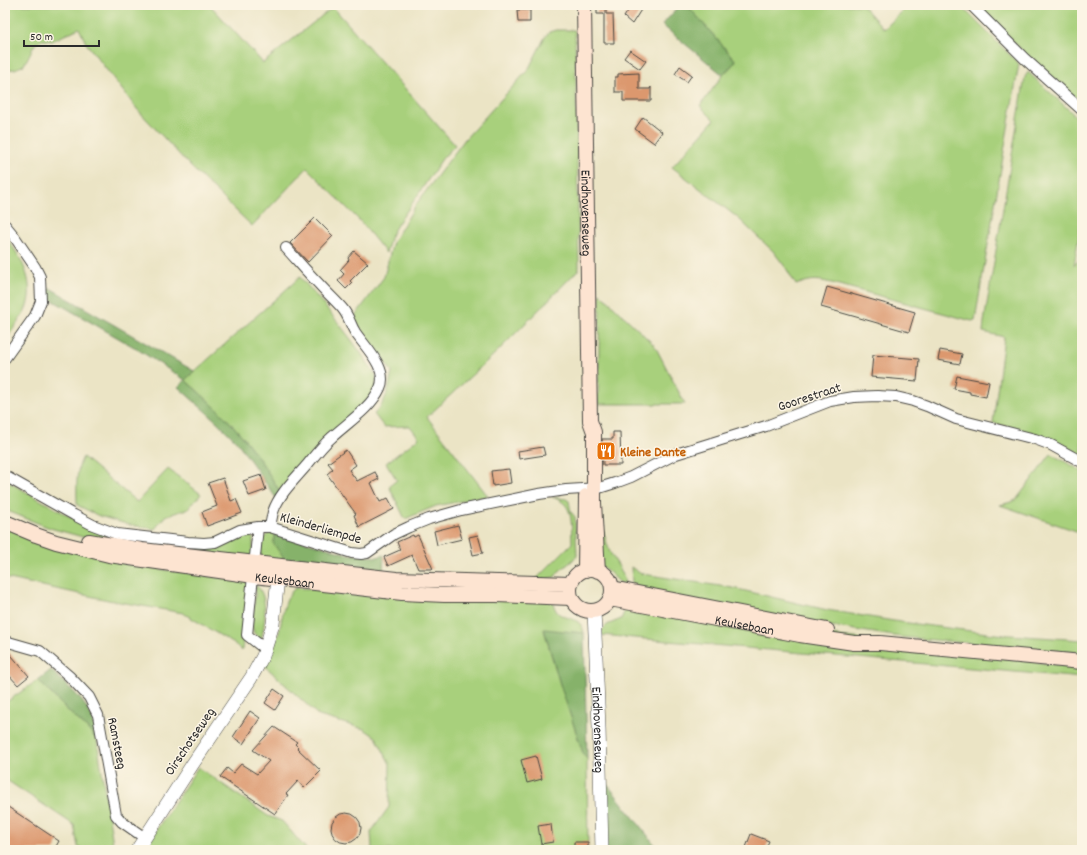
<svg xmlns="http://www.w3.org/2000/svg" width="1087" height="855" viewBox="0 0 1087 855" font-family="Dekko,sans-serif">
<rect width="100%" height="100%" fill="#fcf5e5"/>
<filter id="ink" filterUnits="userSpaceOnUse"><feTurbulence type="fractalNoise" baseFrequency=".025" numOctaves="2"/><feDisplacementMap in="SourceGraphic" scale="8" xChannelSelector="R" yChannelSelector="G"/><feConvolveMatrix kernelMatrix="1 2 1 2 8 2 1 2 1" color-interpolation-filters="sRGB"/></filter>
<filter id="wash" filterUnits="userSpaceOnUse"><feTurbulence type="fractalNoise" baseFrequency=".012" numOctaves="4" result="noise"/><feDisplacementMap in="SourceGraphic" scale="16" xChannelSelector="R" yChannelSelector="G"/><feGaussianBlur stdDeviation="0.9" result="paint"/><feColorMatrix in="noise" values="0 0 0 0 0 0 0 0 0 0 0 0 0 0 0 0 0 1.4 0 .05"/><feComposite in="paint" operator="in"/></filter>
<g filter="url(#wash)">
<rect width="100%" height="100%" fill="#ebe4c5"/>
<path fill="#a8d07b" stroke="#6a7e53" d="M5,5H210L263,63L333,7L455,145L442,159L409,208L398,223L392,233L386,253L360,221L307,168L252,226L191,167L137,109L86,43L79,28L52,41L42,40L35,44L24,65L15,69L5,70Z
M687,5H862L884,29L909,5H960L1019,64L975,320L972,321L836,284C818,280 814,278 796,285L786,268L773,251L759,238L738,218L672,167L714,120L700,106L723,75L736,61Z
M978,5H1082V103L1027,56Z
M556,30H575L579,269L500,349L427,417L488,496L436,506L405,519L389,486L397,480L386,463L419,438L410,426L384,427L374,414C386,404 389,387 392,372L354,320L355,316L384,277L393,242L417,203L465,139L528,70L545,37L549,32Z
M1028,72L1082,122V218L1074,265L1082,257V455C1055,439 1024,431 993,423L1004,337L983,332L984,322L1025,77Z
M5,237C21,256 35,281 27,306C24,315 11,332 5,340Z
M300,277C328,309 354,341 377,377L375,390L366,403L280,492C269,474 259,457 246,441C228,418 207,399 185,380Z
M600,293L655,346L685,404H598Z
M1051,454L1082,471V533L1000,505L1011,502L1016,500Z
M83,457L137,502L168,469L201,494L188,509L165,516L155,529L130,525L99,516L77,505C77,490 75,470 83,457Z
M5,480L81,523L195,547L245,533L249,534L253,538V559L90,539L50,528L5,510Z
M552,497L566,499L569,501L571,512L575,517L577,555L572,561L558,572L555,577L534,581L572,543C571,530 574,509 561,501C558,499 555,498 552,497Z
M600,522C604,532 606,542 610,552C615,562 626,574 625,586C615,580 610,570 599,565Z
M5,525L131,565L249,582L242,651L236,645L183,613L108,600L5,578Z
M273,532L276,533L287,563L260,560C261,549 260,535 273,532Z
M631,567L638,572L643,574L733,588L827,610L900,622L995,634L1082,640V653L900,637L780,618L631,588L632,581Z
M256,585C269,596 265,625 261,640L254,633L252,626Z
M295,588L553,601C556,626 580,610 584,633L544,630L560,684L584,756L587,758L588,850H371L372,847L371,832L389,807L390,764L376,737L364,729L319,716L264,665C269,655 275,646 278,636C283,620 282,600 295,588Z
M626,608L1082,668V678L601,635V631L607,625L621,619Z
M38,680L69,712L86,727L97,740L114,850H86L78,847L74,825L5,779V703Z
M198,767L268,816L282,821L307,850H143Z"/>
<path fill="#86b26b" stroke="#586e4b" d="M680,5H687L736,61L723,75L662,25Z
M50,288L194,371L185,380C207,399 228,418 246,441C259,457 269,474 280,492L276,498L238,443L215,420L178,387L185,380L134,347L45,296L46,291Z
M276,533L347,554L377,557L384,555L383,574L287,563L273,543Z
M544,629L584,633L587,758L584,756L560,684Z
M51,670C73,692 95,706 97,740L86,727L69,712L38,680Z
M604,780L659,850H606Z"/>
<g id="blocks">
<path fill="#dc986e" d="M597,5H606V14H613L614,43H604V14H597Z
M632,5H644L632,24L624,17Z
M517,10H530V22H518Z
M630,50L646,61L640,69L624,58Z
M680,66L692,75L687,82L675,74Z
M639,73V89H650L651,87V101H623V92H615V77H618V74Z
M643,117L662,132L654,143L635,129Z
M315,218L333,236L308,262L290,243Z
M354,251L368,263L350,281L352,283L346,289L338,281L344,274L340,270L349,260L348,258Z
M827,287L915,312L909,332L821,307Z
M940,350L962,354L960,364L938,360Z
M873,355L919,359L917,381L871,377Z
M957,376L989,382L986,397L970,394V392L954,389Z
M613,432H620L621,465H603L602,439H613Z
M543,447L545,455L519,459L518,451Z
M346,450L356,465L349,470L357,481L375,472L379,479L371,483L380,502L388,498L394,509L359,527L354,515L356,514L327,474L333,469L328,463Z
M509,469L511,483L493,486L491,471Z
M261,475L266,490L249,496L243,481Z
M223,478L231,501L236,499L242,513L207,526L202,512L217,506L208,483Z
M458,525L462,539L437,545L434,531Z
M413,535L414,537L418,535L433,569H418L412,555L388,566L384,557L400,550L397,542Z
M478,535L483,553L473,555L469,537Z
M5,648L29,676L18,685L8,674L5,677Z
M274,689L284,696L275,710L265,703Z
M250,711L260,718L243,744L233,737Z
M274,727L297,742L295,744L298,747L297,748L321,771L304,788L298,781L286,794L288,795L275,814L220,777L227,768L233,773L241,764L257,774L269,761L253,750Z
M536,756L542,779L527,783L521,760Z
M5,805L59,841L54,850H5Z
M331 828a15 15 0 1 1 30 0a15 15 0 1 1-30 0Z
M551,824L553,842L541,844L538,826Z
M751,834L769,841L765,850H745Z
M574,842H588V850H574Z"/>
</g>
</g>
<g filter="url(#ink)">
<use href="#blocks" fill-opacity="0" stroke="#484742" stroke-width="1"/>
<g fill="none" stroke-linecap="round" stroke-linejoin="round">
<defs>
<path id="minor" d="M971,5L1025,59L1082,110
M5,225L14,236L35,267L40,277L41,301L35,316L5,358
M5,476L74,515L93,525L117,534L188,542L204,543L215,542L240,530L258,527H270L352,553L361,554L367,553L394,534L409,527L429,519L461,510L539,494L566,490L599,488L615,483L631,477L676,454L766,426L830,401L854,397L877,396L896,397L913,401L927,406L956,419L1035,439L1051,445L1082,462
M258,527L247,635L266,650
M270,527C271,522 272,516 273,512C279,494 295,479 307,465C315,455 322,446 331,438C347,423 371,408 380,388C389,369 365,347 355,332C350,324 349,316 342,308C335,300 326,292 319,284C307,272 297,260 286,248
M5,641L40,651L69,676L89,697L98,715L116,815L122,822L145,838"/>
<g id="tertiary">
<path id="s1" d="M594,611L599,727L602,850"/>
<path d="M137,850L192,765L251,678L263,656L273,624L279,569"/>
</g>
<g id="secondary">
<path id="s2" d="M584,5L590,421L594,432V503L598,571"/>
<path id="s3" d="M5,522L36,535L56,542L109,555L254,576L402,593L444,595H496L571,598"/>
<path d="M89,541L142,550L396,579L571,584"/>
<circle cx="591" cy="590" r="21"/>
<path d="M585,570L586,496"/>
<path d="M612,588L827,630"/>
<path id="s4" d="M610,599L800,635L854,643H880L1082,662"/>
</g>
</defs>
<use href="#minor" stroke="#484742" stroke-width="12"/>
<use href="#tertiary" stroke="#484742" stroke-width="14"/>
<use href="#secondary" stroke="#484742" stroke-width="16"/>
<use href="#minor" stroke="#fff" stroke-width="10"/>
<use href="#tertiary" stroke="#fff" stroke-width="13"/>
<use href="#secondary" stroke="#fde4d1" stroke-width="14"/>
</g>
</g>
<defs>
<symbol id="restaurant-square" viewBox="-11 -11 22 22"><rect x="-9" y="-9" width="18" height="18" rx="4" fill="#e8710a" stroke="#fcf5e5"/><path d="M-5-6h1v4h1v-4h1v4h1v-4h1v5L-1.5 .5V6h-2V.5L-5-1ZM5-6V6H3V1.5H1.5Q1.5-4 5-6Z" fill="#fff"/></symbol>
</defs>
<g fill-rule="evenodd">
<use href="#restaurant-square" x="595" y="440" width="22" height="22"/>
</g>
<g text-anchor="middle" stroke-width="3" stroke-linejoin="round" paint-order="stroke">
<g font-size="14" fill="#2b2b2b" stroke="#fcf5e5">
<text dy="5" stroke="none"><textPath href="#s2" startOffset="208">Eindhovenseweg</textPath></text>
<text transform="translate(809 396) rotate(-18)" y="5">Goorestraat</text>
<text transform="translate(321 527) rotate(16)" y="5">Kleinderliempde</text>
<text dy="5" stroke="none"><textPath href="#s3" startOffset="287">Keulsebaan</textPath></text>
<text dy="5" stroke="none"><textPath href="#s4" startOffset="137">Keulsebaan</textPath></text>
<text dy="5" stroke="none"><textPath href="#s1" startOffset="119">Eindhovenseweg</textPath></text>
<text transform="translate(189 741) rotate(-56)" y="5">Oirschotseweg</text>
<text transform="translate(118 743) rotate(79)" y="5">Ramsteeg</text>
</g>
<g font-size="14" font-weight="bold" fill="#c56008" stroke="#fcf5e5" text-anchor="start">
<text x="620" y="456">Kleine Dante</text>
</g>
</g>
<rect width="1087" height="855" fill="none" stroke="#fcf5e5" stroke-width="20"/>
<path d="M24 40v6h75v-6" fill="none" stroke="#2b2b2b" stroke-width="2"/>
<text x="30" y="40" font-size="12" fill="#2b2b2b" stroke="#fcf5e5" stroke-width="3" paint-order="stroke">50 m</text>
</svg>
